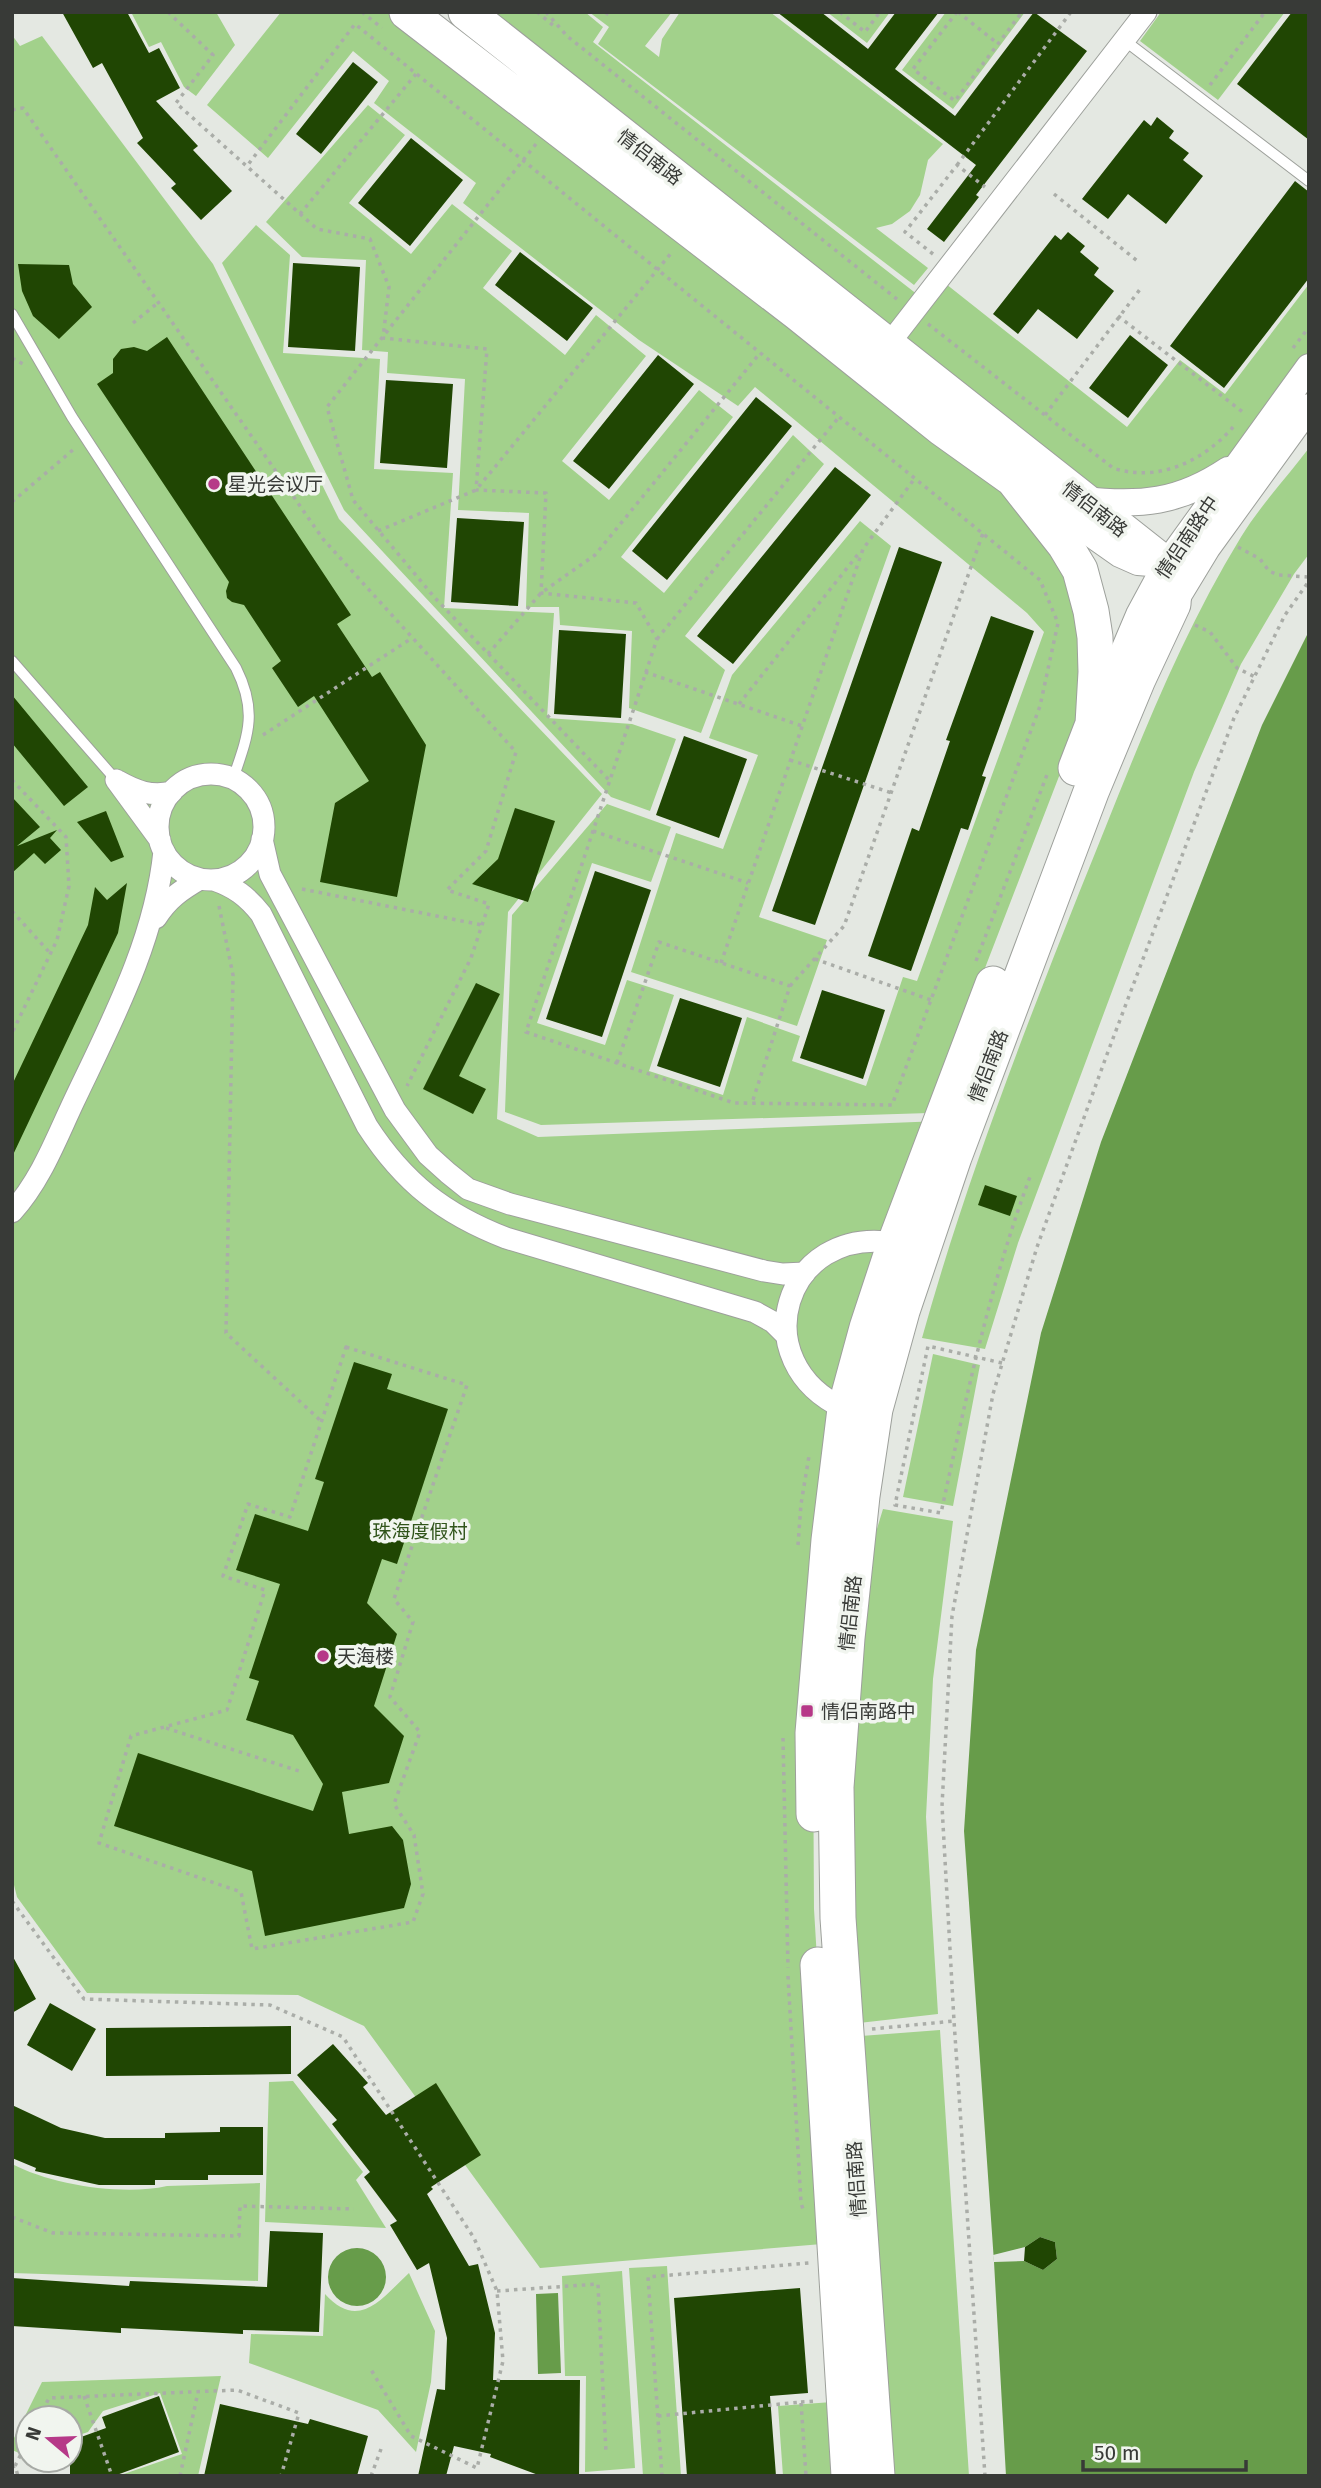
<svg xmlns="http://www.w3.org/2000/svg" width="1321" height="2488" viewBox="0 0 1321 2488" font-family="'Fira Sans','Noto Sans SC',sans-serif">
<rect width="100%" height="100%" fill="#e4e8e2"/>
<path fill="#a2d18b" d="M131,12H216L235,45L196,96L184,87L161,42L149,47Z
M281,12H387L1006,490L1063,567L1077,605L1080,722L929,1113L541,1125L505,1112L512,915L607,804L671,827L651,882L592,863L537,1023L605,1045L627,980L674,995L649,1071L723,1095L747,1017L800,1036L792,1061L866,1086L903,977L917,981L1044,632L1027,613L755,387L738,406L639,340L463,203L476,183L374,103L389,81L353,51L268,158L207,105Z
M482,12H585L603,27L593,42L918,295L887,333Z
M589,12H672L645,46L659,57L662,39L680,12H770L943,144L928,160L920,195L910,211L892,224L876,228L928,268L914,285L598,44L609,27Z
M827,12H890L867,43Z
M946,12H1025L953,109L902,70Z
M1161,12H1285L1218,100L1140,41Z
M12,35L20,46L42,36L213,264L339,519L602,794L508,912L497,1119L538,1137L941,1121L813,1733L814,1909L834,2243L540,2268L364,2026L298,1995L87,1993L17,1897L12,1877Z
M368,105L405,135L349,203L411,254L452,204L512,251L483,288L565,355L596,315L646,356L562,461L609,500L699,390L733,417L621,557L664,593L793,435L824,464L685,636L725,670L701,733L629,708L632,631L560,625L559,607H526L529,513L458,510L465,379L387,373L388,352L362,350L366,260L302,257L266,222Z
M256,225L290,255L283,353L380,359L374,469L453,473L444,608L554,613L547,718L632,724L676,739L650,811L611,797L344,510L222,263Z
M946,284L1127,427L1180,360L1225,394L1309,284V360L1234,460L1146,497L1086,493L899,344Z
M1309,448V554L1294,574L1241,664L1194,772L1018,1243L985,1349L922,1338C964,1187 1021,1039 1079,893C1129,771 1172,650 1241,537C1260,506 1287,477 1309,448Z
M860,521L891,546L759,917L827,940L797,1026L631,972L676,833L723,849L758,755L709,738L732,675Z
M933,1354L980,1365L953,1506L903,1497Z
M883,1509L953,1521L933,1679L926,1817L938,2014L859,2023L851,1914L852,1744L863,1575Z
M940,2030L969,2476H890L861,2036Z
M293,2081L363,2172L356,2180L386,2228L265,2222L269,2082Z
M12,2164C52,2185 123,2196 167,2186L260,2183L258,2281L12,2273Z
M667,2266L681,2476H643L629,2268Z
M622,2271L635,2468L585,2472L586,2376H565L562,2276Z
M409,2273L435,2331L431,2382L416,2452L378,2410L249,2363L251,2334L323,2336L325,2294C359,2332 382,2298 409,2273Z
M221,2376L198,2476H118L182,2454L160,2393L103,2411L88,2432L70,2438V2418H28V2454L24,2455L12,2450V2442L42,2382Z
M832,2402L837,2476H783L778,2406Z"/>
<path fill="#679c4a" d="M1309,631V2476H1006L994,2262L964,1831L976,1650L1041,1333L1101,1142L1262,725Z
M328 2277a29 29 0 1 1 58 0a29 29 0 1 1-58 0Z
M558,2293L561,2373L538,2374L536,2294Z"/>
<path fill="#e4e8e2" d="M1040,2237L1055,2242L1057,2259L1043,2270L1024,2261L994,2262L993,2255L1025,2247Z"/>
<path fill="#204603" d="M62,12H127L149,53L159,48L180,88L156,101L198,146L193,150L232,191L201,220L171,188L176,184L137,143L143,138L102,63L93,68Z
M777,12H821L868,49L896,12H939L895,69L955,116L1034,12L1087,51L976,195L979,197L944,242L927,229L976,165Z
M1292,12H1309V140L1237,84Z
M353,62L378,82L321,154L296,134Z
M1157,117L1174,131L1169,138L1189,153L1183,160L1203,176L1166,224L1128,194L1108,219L1082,199L1144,120L1151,126Z
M411,138L463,180L410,246L358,203Z
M1295,181L1309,192V278L1224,388L1170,346Z
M1068,232L1085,246L1080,252L1099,268L1094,275L1114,291L1077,339L1038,309L1018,334L993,314L1055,235L1061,240Z
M520,252L593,308L567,341L495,285Z
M293,263L360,267L355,351L288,347Z
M18,264L69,265L73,284L92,307L59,339L33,316L22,291Z
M1130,335L1168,365L1128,418L1089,388Z
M167,337L351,615L337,624L372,677L380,672L426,745L397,897L320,882L335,803L369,781L314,696L298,707L272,668L281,661L244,605L232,602L227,598L226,591L229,582L97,384L113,373V359L121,349L134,347L147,351Z
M658,355L694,384L609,489L573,461Z
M386,380L453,384L447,468L380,463Z
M756,397L792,426L667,580L632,551Z
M835,467L871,495L733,664L697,636Z
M457,518L524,522L518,606L451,602Z
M899,547L942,562L815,925L772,911Z
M991,616L1034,631L982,776L986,777L968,830L961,828L911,971L868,956L912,828L919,831L950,741L946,740Z
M559,630L626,634L621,718L554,714Z
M12,695L88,787L64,806L12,743Z
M684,736L747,759L719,838L656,815Z
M12,797L40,827L17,846L57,830L50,838L61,850L45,864L34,853L12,873Z
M515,808L555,821L528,902L472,884L498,859Z
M106,811L124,857L111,862L77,822Z
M595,871L651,890L602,1037L546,1019Z
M127,883L118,933L12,1157V1085L88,925L95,887L107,900Z
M476,983L500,994L459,1076L486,1089L473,1114L423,1089Z
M822,990L885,1010L863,1079L800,1058Z
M680,998L742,1018L720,1087L657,1066Z
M985,1185L1017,1196L1010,1216L978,1205Z
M354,1362L392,1374L387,1389L448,1409L397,1564L382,1559L367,1603L397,1634L374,1706L404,1736L389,1783L342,1792L349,1834L392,1826L403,1840L411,1884L404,1908L265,1936L252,1871L114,1826L138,1753L313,1811L323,1784L293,1735L246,1720L259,1681L249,1678L280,1584L236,1570L255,1514L308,1531L324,1482L315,1479Z
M12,1955L36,1999L12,2013Z
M50,2003L96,2029L72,2071L27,2045Z
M291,2026V2074L106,2076V2028Z
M333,2044L368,2083L363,2087L386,2115L436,2083L481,2155L431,2187L433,2189L427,2194L469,2266L478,2264L495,2333L493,2380H580L579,2476H541L490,2457L491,2454L454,2446L446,2476H418L437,2389L445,2390L447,2338L429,2263L417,2270L390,2225L397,2221L364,2177L370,2172L332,2124L337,2120L297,2075Z
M12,2105L61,2128L105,2138H165V2133L220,2132V2127H263V2175H208V2180H155V2185H99L35,2171L36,2168L12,2158Z
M270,2231L323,2233L319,2332L243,2330V2334L121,2328V2333L12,2326V2278L129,2286L130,2281L267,2287Z
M1040,2237L1055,2242L1057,2259L1043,2270L1024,2261L1025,2247Z
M800,2288L808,2393L770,2396L776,2476H687L674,2298Z
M159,2396L179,2452L114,2476H70V2441L106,2428L102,2417Z
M220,2404L308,2424L310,2419L368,2436L357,2476H204Z"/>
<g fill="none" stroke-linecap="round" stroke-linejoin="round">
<defs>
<path id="service" d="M1124,40L1309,181
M12,314L72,417L236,668C258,712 248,735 233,779
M12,661L116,780"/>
<path id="minor" d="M888,345L1146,12
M158 827a53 53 0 1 1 106 0a53 53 0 1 1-106 0Z
M116,780L160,840
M118,781C136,791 151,797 172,792
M262,839L270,874L395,1110L428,1155L448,1173L468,1189L510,1204L764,1271L783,1274L805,1273
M214,880C234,887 247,896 261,914L367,1126C404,1183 444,1214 506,1238L755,1312L773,1322L786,1335
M156,918C168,899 181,890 200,879
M12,1212C41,1180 56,1139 74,1101C112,1021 155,940 164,851
M845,1409C742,1362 784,1224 895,1243"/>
<path id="tertiary" d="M1036,495L1120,554L1138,562L1163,564
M1083,500C1140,506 1179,503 1228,470
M1173,604L1207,548L1309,407
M1100,707L1139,615L1166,565L1309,367"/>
<path id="trunk" d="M407,12L798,313L943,429L1013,479L1065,545L1080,570L1091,611L1095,637L1096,672L1093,724L1076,768
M466,12L1166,565L1174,588L1173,604L1138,679L1091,792L954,1157L902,1311L875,1409L862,1496L847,1638L836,1787L838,1918L877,2476
M814,1814L813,1733L829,1540L845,1409L867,1328L895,1243L993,984
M818,1965L849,2476"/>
</defs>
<use href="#service" stroke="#9da09b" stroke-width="12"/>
<use href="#minor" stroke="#9da09b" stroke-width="23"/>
<use href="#tertiary" stroke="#9da09b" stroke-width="28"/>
<use href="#trunk" stroke="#9da09b" stroke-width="37"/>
<path stroke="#aaada8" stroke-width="3.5" stroke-dasharray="3.5 5" stroke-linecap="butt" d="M168,12L213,55L176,103L317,229L370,239L389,287L383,338L487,349L476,490L546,493L541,593L636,603L657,639L526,1032L734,1103L892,1105L1040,706L1058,623L1040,580L355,24L247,166
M362,12L382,28
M537,12L554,26
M546,12L567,36L898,300
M840,12L865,32L880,12
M957,12L913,69L955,101L1022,12
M958,12L997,43
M606,15L608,12
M1210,85L1265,12
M12,110L23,108L323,539L516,752L486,851L447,890L489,904L471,958L407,1086
M536,144L327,407L353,500L435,598L610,781
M957,165L1071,12
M1054,194L1140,263
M300,214L416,74
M933,254L905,232L957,165L985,187
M1118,316L1244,413
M133,323L159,302
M928,324L1113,468C1158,483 1204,461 1234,426
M1293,348L1309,327
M12,358L23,364
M1045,415L1141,288
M12,502L74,449
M378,531L476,490L672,252
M1238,547L1260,559L1269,571L1278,575L1309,577
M1195,625L1210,632L1237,668L1255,677
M657,639L839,417
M488,654L541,593L595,555L760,353
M645,672L802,726
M739,704L859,553
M263,735L412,638
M790,760L892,793
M12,780L66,837L69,886L57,940L12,1033
M593,831L748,883
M302,889L482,925
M219,906L233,975L226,1333L321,1421
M12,911L50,953
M815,959L931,1000
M976,961L1048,772
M721,963L863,549L915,478
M790,986L844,926L983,533
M617,1063L659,942L790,986L752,1103
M346,1347L467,1385L394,1599L413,1622L390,1697L420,1732L394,1804L414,1835L423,1894L413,1922L252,1949L241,1892L99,1843L131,1736L227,1710L265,1590L223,1576L248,1504L290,1517Z
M1002,1363L928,1346L895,1505L941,1513C966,1398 990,1284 1031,1174
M798,1545L801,1504L809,1456
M166,1728L302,1772
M783,1738L788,1968
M12,1901L84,1999L270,2005L343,2037L474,2238L497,2291L503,2361L477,2468L411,2436L370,2368
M788,1976L801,2203L803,2209
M872,2029L954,2021
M12,2217L53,2233L239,2236L240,2206L354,2209
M497,2291L598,2284L606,2453
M84,2396L112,2476
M801,2402L816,2401
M658,2416L801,2402L806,2476
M39,2418L49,2398L237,2390L299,2413L281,2476
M15,2466L28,2440
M12,2467L15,2466L18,2476
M180,2476L198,2392
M371,2476L381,2449
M662,2476L648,2277L809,2263
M985,2476L954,2021L942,1806L952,1616L993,1394L1037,1247L1106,1057L1234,718L1285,615L1309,581"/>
<use href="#service" stroke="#fff" stroke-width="10"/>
<use href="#minor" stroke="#fff" stroke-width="21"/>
<use href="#tertiary" stroke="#fff" stroke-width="26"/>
<use href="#trunk" stroke="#fff" stroke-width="35"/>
</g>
<g fill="#b63988" stroke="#f1f5ef" stroke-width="2.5">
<circle cx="214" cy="484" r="7"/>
<circle cx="323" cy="1656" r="7"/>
<rect x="800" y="1704" width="14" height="14" rx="3.5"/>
</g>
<g text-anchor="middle" stroke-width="7" stroke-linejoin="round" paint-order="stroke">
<g font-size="19" fill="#383a37" stroke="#f1f5ef">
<text transform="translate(650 157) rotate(38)" y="7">情侣南路</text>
<text transform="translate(1095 509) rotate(38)" y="7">情侣南路</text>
<text transform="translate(1187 537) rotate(-56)" y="7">情侣南路中</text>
<text transform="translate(988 1066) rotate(-69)" y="7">情侣南路</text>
<text transform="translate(850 1613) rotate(-84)" y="7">情侣南路</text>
<text transform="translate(856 2179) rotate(-94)" y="7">情侣南路</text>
</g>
<g font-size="19" fill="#383a37" stroke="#f1f5ef" text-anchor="start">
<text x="228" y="491">星光会议厅</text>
<text x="337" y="1663">天海楼</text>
<text x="821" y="1718">情侣南路中</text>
</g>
<g font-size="19" fill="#30541b" stroke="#f1f5ef">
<text x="420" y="1538">珠海度假村</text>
</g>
</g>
<rect width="1321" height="2488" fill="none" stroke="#383a37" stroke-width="28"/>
<g transform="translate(49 2439) rotate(289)"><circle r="33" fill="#f1f5ef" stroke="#a7aaa5" stroke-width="2"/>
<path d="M0-5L12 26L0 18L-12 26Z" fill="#b63988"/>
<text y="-10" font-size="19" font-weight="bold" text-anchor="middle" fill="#383a37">N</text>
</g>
<path d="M1083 2460v10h163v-10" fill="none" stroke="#383a37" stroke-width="3.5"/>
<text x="1094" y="2460" font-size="21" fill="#383a37" stroke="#f1f5ef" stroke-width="5" paint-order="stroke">50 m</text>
</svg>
